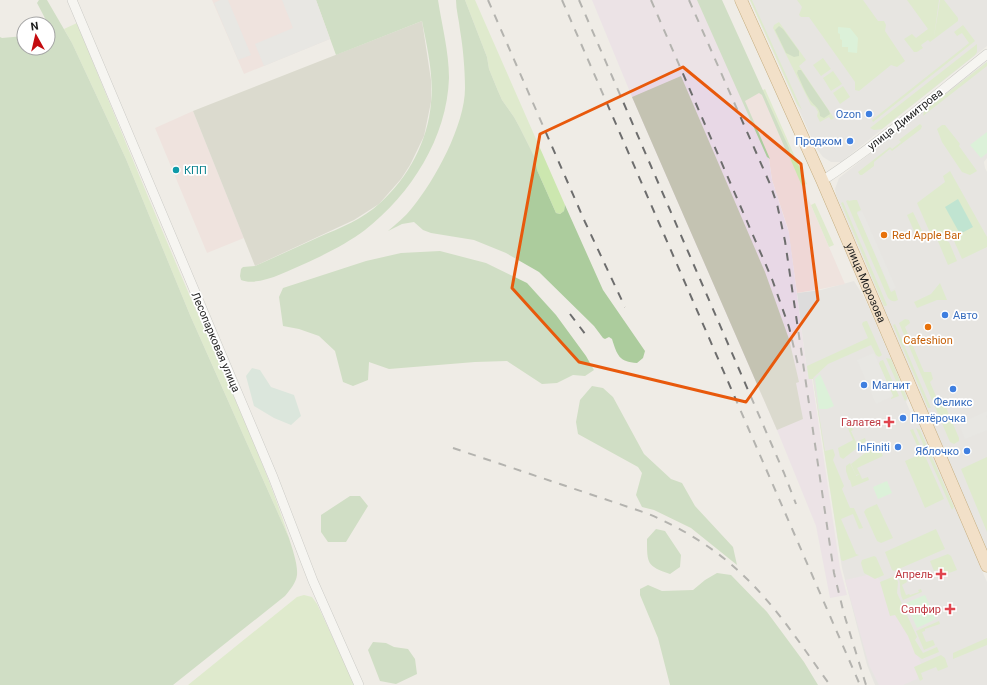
<svg xmlns="http://www.w3.org/2000/svg" width="987" height="685" viewBox="0 0 987 685" font-family="Roboto,sans-serif">
<rect width="100%" height="100%" fill="#efece6"/>
<path fill="#dddcdc" d="M750,0H987V46L841,162H831L823,157L816,148Z
M987,61V158L984,162L985,168L987,172V551L836,195L835,189L839,178Z
M854,281L864,297L870,310L908,398L906,402L911,413L914,412L987,582V685H875L867,665L842,568L813,379H808L797,293L821,290Z"/>
<path fill="#efd7d6" d="M212,0H316L330,39L244,74Z
M761,91L801,182L845,284L821,289L797,293L788,229L772,180L769,159L743,99Z
M193,111L244,238L207,253L155,128Z"/>
<path fill="#e8d8e6" d="M592,0H698L769,159L772,180L789,233L808,379H812L840,568L847,595L830,598L816,526L777,430L632,97Z
M871,574L878,578L883,584L910,633L922,667L917,679L903,685H879L869,665L845,580Z"/>
<path fill="#c4c3b2" d="M422,21L431,80V102L424,136L410,165L401,179L379,204L354,220L255,266L193,111Z
M681,76L765,272L789,339L799,382L796,383L803,419L777,430L632,97Z"/>
<path fill="#cce7af" d="M465,0H475L565,205L564,211L560,214L556,213L537,170L535,158L520,128L514,117L502,100L498,91L489,69L487,57Z
M750,0H752L802,110L797,104Z
M797,0H863L878,21H884L886,25L885,31L905,61L897,67L891,65L859,91L855,90V82L809,17H801L799,15L802,7Z
M907,0H939L934,37L940,0H944L958,18V21L930,42L928,40L921,45L923,48L917,52H914L904,39L912,34L916,38L928,29Z
M779,22L806,60L799,66L834,118L831,120L829,117L820,122L817,116L818,112L815,107L811,105L773,28L774,25Z
M77,23C114,114 151,205 189,294C224,375 262,454 289,538L190,315L126,159L72,43L64,29Z
M963,25L975,41L873,122L872,120L969,43L962,33L957,36L954,32Z
M977,44V52L975,55L882,129L874,130L870,128Z
M823,58L831,69L821,76L813,65Z
M987,62V66L923,116L924,111Z
M833,71L842,84L831,91L823,78Z
M843,86L850,97L840,104L833,93Z
M765,89L807,184L802,186L761,91Z
M920,124L922,126L921,129L892,151L890,149L874,162V166L862,175H860L858,172L890,147L892,149L901,142L899,140Z
M942,125H945L960,144L959,146L977,171L970,175L962,172L942,142L937,129Z
M950,171L987,237V247L962,259L951,234L947,232L931,235L917,203L945,182L943,176Z
M848,200L849,201L853,200H857L861,210L857,212L891,292L895,290L898,300C894,302 892,302 888,298L846,201Z
M843,202L887,305L886,306H884L841,203Z
M815,203L834,245L829,247L811,205Z
M913,212L923,233L922,235L917,238L907,215Z
M937,239H942L949,242L957,261L948,265Z
M940,283L947,300H937L917,308L914,302L931,294Z
M905,319L909,320L910,323L905,327L924,372H931L933,379L930,382L938,401L944,403L959,438V441L954,444L950,442L899,323Z
M866,321H867L882,355L879,357L876,355L871,345L828,364L813,378L825,451L833,449L835,455L833,460L844,486L842,489L850,508H854L863,528L859,529L853,514L841,519L856,554L859,555L843,561L841,560L813,379H809L807,366L868,338L862,324L863,322Z
M895,324L931,408H928L893,325Z
M886,358L891,359L907,398L905,401Z
M883,360L899,396L891,399V398L893,396L879,364L880,361Z
M849,422L853,430L851,431L856,442L865,438L866,441L843,459L840,457L838,448L853,440L846,424Z
M916,428L920,430L954,507L952,510Z
M913,429L944,499L925,508L905,461L921,454L910,430Z
M879,447L883,456L857,468L860,474L856,475V476L860,474L862,479L868,477L869,480L852,487L850,480H849L846,471V466L850,463L856,475L851,464L865,453Z
M987,457V532L961,469Z
M877,504L893,538L881,543L877,541L864,512L866,509Z
M936,529L945,549L894,571L892,570L885,552Z
M948,554L951,556L957,570L944,575L941,568L934,571L930,561Z
M874,556L876,557L884,575L875,579L864,573L861,563L862,560Z
M904,573L907,582L902,585L906,595L909,594L910,595L919,592L918,590L921,589L922,592L903,600C898,590 902,585 898,575Z
M895,576L898,582L897,593L917,637L915,640L923,653L937,647L939,652L922,659L915,654L908,636L895,615L890,616L880,582Z
M304,595L312,597L317,604L355,685H188L297,597Z
M939,621L940,624L925,629V631L922,632L926,642L933,640L935,645L924,650L916,631Z
M987,638V645L953,659V653Z
M941,655L945,658L948,667L938,671L936,667L921,673L923,679L920,681L914,667Z"/>
<path fill="#accc9d" d="M39,0H47L72,43L126,159L190,315L289,538C292,548 298,564 297,575C296,583 290,590 285,596L173,685H0V37L2,38L24,36V48H48V24L37,3Z
M316,0H438C442,26 449,52 449,78C447,138 411,194 365,230C348,243 324,255 304,264C288,271 258,287 241,280L240,276L241,269L243,267L255,266C277,256 298,247 319,237C340,228 363,219 380,203C408,178 428,141 431,103C434,76 427,47 422,21L336,55Z
M456,0H465L487,57L489,69L498,91L502,100L514,117L520,128L535,158L537,170L556,213L560,214L564,211L565,205L603,290L645,351L643,358L637,363C619,362 617,355 612,339L609,337L605,339L603,338L594,326L539,272L506,253L474,240L431,233L423,230L414,222L402,224L388,231C396,224 405,217 412,208C435,180 465,125 465,88C465,70 463,47 460,30C459,20 456,10 456,0Z
M697,0H722L789,148L790,152L789,153H787L762,95L759,93L745,101L770,159L767,157Z
M779,26L783,29L799,51V56L794,57L786,53L775,30Z
M798,70H801L829,111L830,114L824,118L820,116C820,108 814,106 810,100C805,92 801,82 797,73Z
M440,251L486,263L527,283L556,315L586,356L594,370L585,376L573,375L557,383L542,384L507,361L475,362L389,369L369,362L368,380L353,386L343,382L335,351L319,336L299,329L283,326L279,297L283,288L366,261L401,253Z
M592,386L603,388L613,397L644,454L671,479L682,483L695,506L733,547L737,565L691,528L654,510L642,507L636,495L642,473L638,467L578,434L576,422L580,400Z
M350,496H360L368,506L346,542H328L321,532V515Z
M656,529L665,531L681,555L680,567L670,574C647,566 647,564 647,539Z
M717,573L731,575L767,612L804,662L818,685H670L658,638L640,595V589L648,585L662,591L693,590L705,580Z
M373,642L386,643L394,647L408,649L415,659L417,674L396,684L380,681L368,650Z"/>
<path fill="#c4ddd1" d="M252,368L260,370L271,387L294,395L301,416L291,425L274,418L254,406L246,376Z"/>
<path fill="#c6f7c9" d="M838,27L850,28L858,38L857,53L848,52V47H842V40L840,39V34L838,33Z
M987,132V153L981,158L970,145Z
M820,374L834,406L827,409H819L815,379Z
M887,481L892,493L878,499L873,487Z
M925,595L936,619L917,628L906,603Z"/>
<path fill="#88dab9" d="M958,199L973,227L960,234L945,207Z"/>
<path fill="#dfdfdf" d="M220,0H228L251,55L238,60L214,3Z
M282,0H316L330,39L264,66L255,44L293,28Z
M862,211L896,288L891,290L857,213Z
M874,353L893,396L876,404L857,360Z
M987,411V415L986,416L987,419V430L965,439L959,424Z"/>
<g fill="none" stroke-linecap="round" stroke-linejoin="round">
<defs>
<path id="tertiary" d="M72,0L273,477L313,581L359,685
M822,181C880,143 933,97 987,54"/>
<g id="primary">
<path id="s1" d="M741,0L822,180L987,566"/>
</g>
</defs>
<use href="#tertiary" stroke="#a3a3a3" stroke-width="10"/>
<use href="#primary" stroke="#936108" stroke-width="13"/>
<use href="#tertiary" stroke="#fff" stroke-width="9"/>
<use href="#primary" stroke="#f7d1a4" stroke-width="12"/>
<path stroke="#6d6d6d" stroke-width="2" stroke-dasharray="8 8" stroke-linecap="butt" d="M488,0L585,222L625,307
M562,0L860,685
M579,0L784,473L796,504
M651,0L772,279L789,327L798,365
M689,0L770,184L777,204L785,241L834,573L844,614L866,685
M570,314L589,339
M453,448L646,513C692,532 731,559 764,597C788,624 808,655 830,685"/>
</g>
<path d="M0 0H987V685H0ZM683,67L801,164L818,300L746,402L579,362L512,288L540,134Z" fill="#efece6" fill-opacity=".55" fill-rule="evenodd"/>
<path fill="none" stroke="#e8590c" stroke-width="3" stroke-linejoin="round" d="M683,67L801,164L818,300L746,402L579,362L512,288L540,134Z"/>
<g fill="#3f7fe0" stroke="#fff" stroke-width="1.5">
<circle cx="869" cy="114" r="4"/>
<circle cx="850" cy="141" r="4"/>
<circle cx="945" cy="315" r="4"/>
<circle cx="864" cy="385" r="4"/>
<circle cx="953" cy="389" r="4"/>
<circle cx="903" cy="418" r="4"/>
<circle cx="898" cy="447" r="4"/>
<circle cx="967" cy="451" r="4"/>
</g>
<circle fill="#0f9aa8" stroke="#fff" stroke-width="1.5" cx="176" cy="170" r="4"/>
<g fill="#e8710a" stroke="#fff" stroke-width="1.5">
<circle cx="884" cy="235" r="4"/>
<circle cx="928" cy="327" r="4"/>
</g>
<g fill="#e0444e" stroke="#fff" stroke-width="1.5">
<path d="M887 416h4v4h4v4h-4v4h-4v-4h-4v-4h4z"/>
<path d="M939 568h4v4h4v4h-4v4h-4v-4h-4v-4h4z"/>
<path d="M948 603h4v4h4v4h-4v4h-4v-4h-4v-4h4z"/>
</g>
<g text-anchor="middle" stroke-width="3.5" stroke-linejoin="round" paint-order="stroke">
<g font-size="11" fill="#366cbe" stroke="#fff" text-anchor="end">
<text x="861" y="118">Ozon</text>
<text x="842" y="145">Продком</text>
<text x="953" y="319" text-anchor="start">Авто</text>
<text x="872" y="389" text-anchor="start">Магнит</text>
<text x="953" y="406" text-anchor="middle">Феликс</text>
<text x="911" y="422" text-anchor="start">Пятёрочка</text>
<text x="890" y="451">InFiniti</text>
<text x="959" y="455">Яблочко</text>
</g>
<g font-size="11" fill="#1f1f1f" stroke="#fff">
<text transform="translate(905 119) rotate(-38)" y="4">улица Димитрова</text>
<text dy="4" stroke="none"><textPath href="#s1" startOffset="309">улица Морозова</textPath></text>
<text transform="translate(216 342) rotate(67)" y="4">Лесопарковая улица</text>
</g>
<g font-size="11" fill="#0d838f" stroke="#fff" text-anchor="start">
<text x="184" y="174">КПП</text>
</g>
<g font-size="11" fill="#c56008" stroke="#fff" text-anchor="start">
<text x="892" y="239">Red Apple Bar</text>
<text x="928" y="344" text-anchor="middle">Cafeshion</text>
</g>
<g font-size="11" fill="#be3a42" stroke="#fff" text-anchor="end">
<text x="881" y="426">Галатея</text>
<text x="933" y="578">Апрель</text>
<text x="941" y="613">Сапфир</text>
</g>
</g>
<g transform="translate(36 36) rotate(352)"><circle r="19" fill="#ffffff" stroke="#a5a5a5"/>
<path d="M0-3L7 15L0 10L-7 15Z" fill="#c40b0f"/>
<text y="-6" font-size="11" font-weight="bold" text-anchor="middle" fill="#1f1f1f">N</text>
</g>
</svg>
